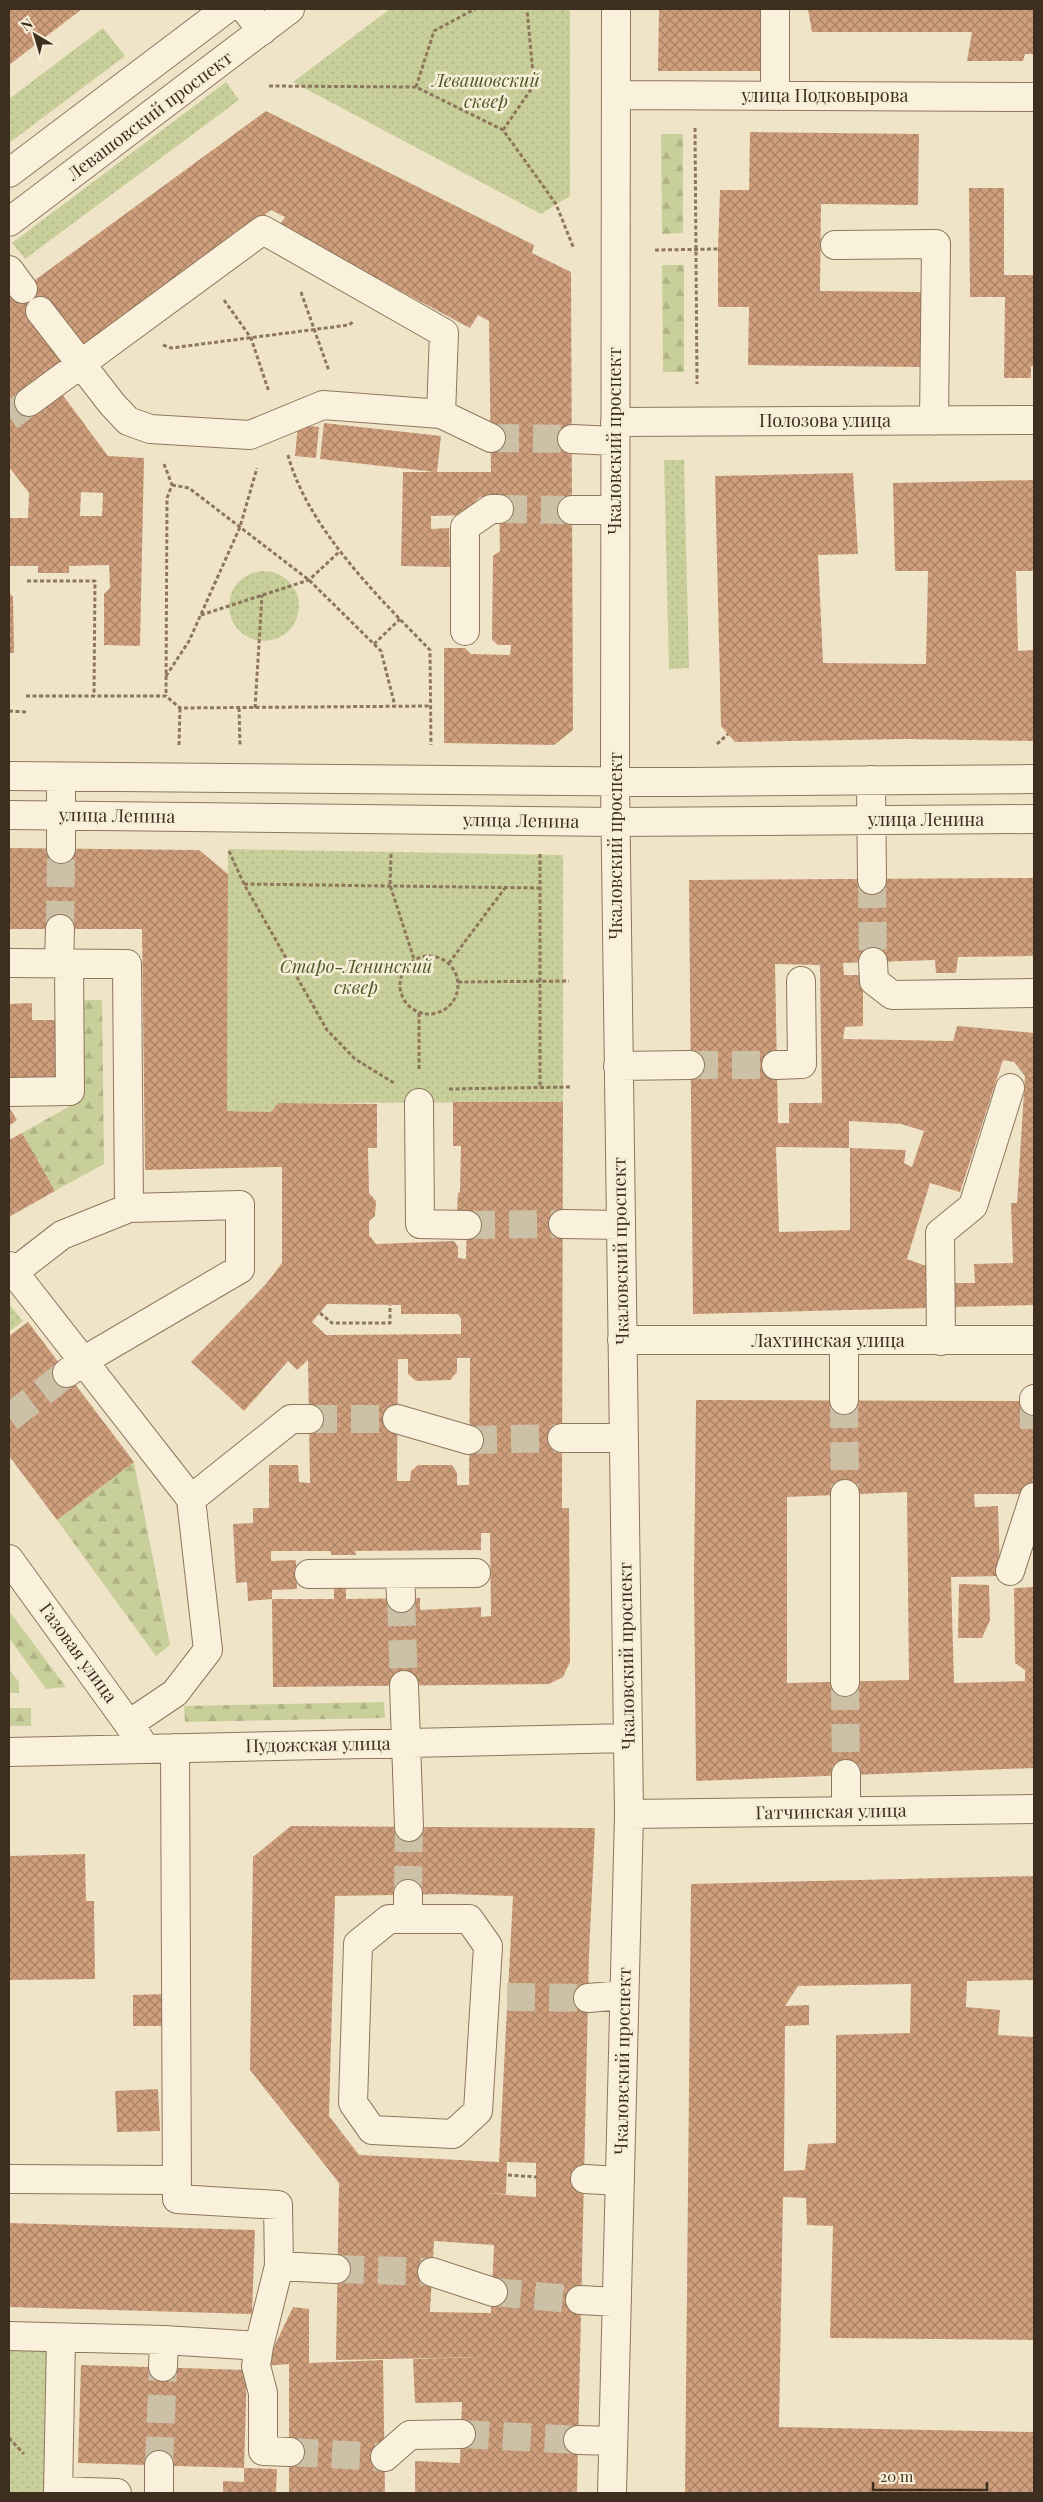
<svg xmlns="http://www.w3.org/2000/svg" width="1043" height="2502" viewBox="0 0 1043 2502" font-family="'Playfair Display',serif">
<defs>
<pattern id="grass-dots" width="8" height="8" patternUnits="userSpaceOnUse" patternTransform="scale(1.25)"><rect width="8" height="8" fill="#c9cf9b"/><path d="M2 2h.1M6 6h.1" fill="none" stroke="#aeb285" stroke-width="1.8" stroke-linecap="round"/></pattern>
<pattern id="forest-firs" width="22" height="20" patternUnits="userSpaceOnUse" patternTransform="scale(1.25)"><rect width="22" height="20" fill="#c9cf9b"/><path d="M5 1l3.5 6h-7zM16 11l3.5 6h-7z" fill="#aeb285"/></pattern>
<pattern id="building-cross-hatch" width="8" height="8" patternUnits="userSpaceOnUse" patternTransform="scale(1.25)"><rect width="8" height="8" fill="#cf9f7d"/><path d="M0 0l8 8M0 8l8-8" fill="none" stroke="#a98266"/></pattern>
</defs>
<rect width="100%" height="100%" fill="#f0e4c8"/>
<path fill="url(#grass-dots)" d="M390,9H570V196L541,214L293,82Z
M103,28L125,56L9,143V99Z
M226,82L239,100L25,259L12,243Z
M664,460H684L689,668L669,669Z
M229 606a35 35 0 1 1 70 0a35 35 0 1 1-70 0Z
M228,849L563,855V1102L278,1103L271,1112L227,1111Z
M9,1304L23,1321L9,1332Z
M9,2341H56L53,2493H9Z"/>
<path fill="url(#forest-firs)" d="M661,134H683V233L662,234Z
M662,265H684V372H663Z
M78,1000H102L104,1164L55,1191L22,1133L79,1101Z
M134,1462L170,1645L156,1656L57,1520Z
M9,1611L66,1687L46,1689L9,1638Z
M9,1669L19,1682V1693H9Z
M384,1702L385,1718L185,1722L184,1706Z
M9,1708H31V1726H9Z"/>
<path fill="url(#building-cross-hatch)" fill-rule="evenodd" d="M9,9H82L9,65Z
M659,9H764V71H658Z
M808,9H1034V54H1025L1023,61H967L972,32H812Z
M266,111L534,245L532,253L571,272L573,730L554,745L444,743V648H465L471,654L510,655L511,645H498L492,640L493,556L500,551L499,498L480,497L471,506L470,515L431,516V529L449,528L450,567L401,566L403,472H435L320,459L324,423L441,436L437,472H491L489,321L478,315L470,328L279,226L285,217L271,210L65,363L59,390L108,456L144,458L140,646L104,645V594L110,588L109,565L69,566V573H38V566H9V518H28L29,493L9,467V299ZM81,492L103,493L102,516H80Z
M750,132L919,134L918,205L821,204L820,291L921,292V367L748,365L749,307H718V249L720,190H749Z
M969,188H1004V275H1034V366H1031V378H1004L1005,297H970Z
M298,425L319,427L316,458L295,456Z
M853,473L858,554L818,555L823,663L926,664L928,571H895L893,483L1034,480V571H1016L1018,651L1034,650V741L905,739L735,742L721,726L715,476Z
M9,592L13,597L14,653H9Z
M9,848L199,850L228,874L227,1111L271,1112L278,1103L377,1104V1148H368L369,1193L376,1201L375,1216L369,1221V1235L376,1244L454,1241L458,1247V1258L466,1259L467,1215L457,1212L458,1193L460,1192L461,1146H453V1102H563L562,1508H569L570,1662L563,1677L549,1684L273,1687L272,1599H334V1588H346V1599L420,1598V1610L481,1607V1617L491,1616L490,1533H481V1550L355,1551L356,1555H331V1551H271V1561L296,1560L297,1589L272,1590V1599L248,1601L247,1582L236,1583L233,1524L253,1523V1508H269V1465H298L299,1482L310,1483L308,1360L297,1370L288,1361L244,1411L191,1362L266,1284L282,1263V1167L145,1170L142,929H9ZM327,1304L401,1305V1314H458L461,1319V1334L326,1335L312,1322ZM457,1358H470L469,1485H457V1473L452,1465H418L411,1471L410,1481H397L398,1359H408V1374L416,1381L450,1380L457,1372Z
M1034,878V956L958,957L956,973H936L935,960L843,963L844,975H863V1026L845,1027L843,1039L953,1041L957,1026L1034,1033V1305L951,1307V1283H975L974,1264L1013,1263L1011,1203H1017L1025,1076L1014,1062L1003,1060L960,1192L930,1183L907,1259L929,1267L927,1308L693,1314L689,880ZM775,964L820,965L822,1103H789V1123H778ZM849,1121L901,1124L924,1131L912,1167L904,1163L906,1150L850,1148V1230L779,1232L776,1147L849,1148Z
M32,1003V1020H58L59,1079L9,1080V1004Z
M9,1107L17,1120L9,1126Z
M22,1133L55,1191L9,1217V1140Z
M28,1322L134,1462L57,1520L9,1456V1336Z
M696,1400L1034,1401V1494H974L975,1507L998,1506L1000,1576L951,1577L954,1683L1025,1681V1670L1015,1663L1014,1588L1034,1587V1768L696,1781L694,1580ZM907,1492L909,1680L787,1683V1497Z
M959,1584L989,1585L990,1620L982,1638H958Z
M291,1826L595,1828L589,1954L577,2493H415V2461L460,2463L462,2402L415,2403L413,2359L484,2357L336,2360L339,2183L250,2070L253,1857ZM450,1894L513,1896L499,2162L359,2155L329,2116L335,1896ZM507,2162L536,2163V2197L482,2193L506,2194ZM434,2241L494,2245L491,2313L430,2312Z
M85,1854L86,1901H94L95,1979L9,1980V1856Z
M1034,1876V1980L967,1981L966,2007L1000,2010L998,2035L1034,2037V2340L830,2338L833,2226L807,2225L806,2198L783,2197L779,2427L1034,2432V2493H685L691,1884ZM911,1984L910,2033L836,2035V2143L808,2144L805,2170L784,2171L785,2026L809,2025V2005L785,2006L798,1986Z
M166,1994V2026H133V1995Z
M158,2089L160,2131L117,2132L115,2091Z
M9,2223L255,2230L252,2314L9,2307Z
M293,2307L309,2309V2363L383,2360L385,2493H289V2364L265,2366Z
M81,2365L247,2370L244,2468L78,2463Z
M244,2468L277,2469L276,2493H223V2481L244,2482Z"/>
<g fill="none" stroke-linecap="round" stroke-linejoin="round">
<path stroke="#ccc0a6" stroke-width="28" stroke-dasharray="28 14" stroke-linecap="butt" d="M9,417L29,402
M491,438L572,439
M499,509L572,510
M872,880L873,962
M60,929L61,849
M690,1065H776
M467,1225L563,1224
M844,1400L845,1494
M1034,1401V1440
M9,1418L67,1373
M309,1419H397
M469,1440L562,1438
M401,1598L404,1685
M845,1682L846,1774
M408,1894L409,1827
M507,1997L588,1998
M336,2269L432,2272
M493,2292L580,2300
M461,2434L578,2440
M290,2452L385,2457
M159,2465L163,2367"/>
<defs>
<path id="minor" d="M245,9L262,31
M616,95L1034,97
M775,95V9
M9,173L226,9
M9,222L290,9
M835,245L936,244L934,421
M9,270L23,289
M29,402L263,230L444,333L441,414L323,405L250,435L150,429L128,421L112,404L40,311
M441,414L491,438
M615,422L1034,420
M572,439L615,441
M572,510H615
M465,631V527L491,509H499
M9,776L687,782L1034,779
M871,780L872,880
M9,815L615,822L1034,819
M61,849V777
M873,962L874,981L892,995L1034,993
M9,963L127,964L129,1208
M59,963L60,929
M776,1065L802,1064L801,981
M618,1066L690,1065
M9,1092L70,1091L69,963
M419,1103L420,1224L467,1225
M563,1224L621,1225
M9,1266L191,1499L208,1650L175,1693L129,1724
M14,1272L62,1235L129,1208L240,1205V1269L83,1361L67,1373
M622,1340H1034
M844,1341V1400
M941,1341L940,1233L973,1206L1010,1088
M1034,1401V1399
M397,1419L469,1440
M562,1438H623
M845,1494V1682
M191,1499L291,1419H309
M9,1559L140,1740
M1010,1571L1034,1497
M309,1574L476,1573
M400,1574L401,1598
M404,1685L409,1827
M175,1748L177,2199L278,2205L279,2266L336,2269
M9,1752L628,1738
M846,1811V1774
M629,1814L1034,1809
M408,1919H469L488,1946L478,2111L453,2134L372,2130L353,2103L358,1944L389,1919H408V1894
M588,1998L624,1995
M9,2179L177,2180
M585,2179L620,2181
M279,2266L259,2346L256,2366L263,2393V2451L290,2452
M432,2272L493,2292
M580,2300L617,2302
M9,2336L164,2340L259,2346
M163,2367L164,2340
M578,2440L613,2441
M385,2457L410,2435L461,2434
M58,2491L117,2493
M58,2493L61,2338
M159,2493V2465
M612,2493L629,1814L615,782L616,9"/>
</defs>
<use href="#minor" stroke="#8d765c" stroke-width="30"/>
<path stroke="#8d765c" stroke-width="3" stroke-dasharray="4 2.5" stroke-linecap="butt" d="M269,86L416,87L503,130L556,204L574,249
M416,87L434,31L475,9
M695,128L697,384
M503,130L534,85L527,9
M655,250L718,249
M301,292L329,371
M224,300L251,338L269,392
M163,345L171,348L349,325L354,321
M288,455C307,527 379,598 430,650L431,745
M164,464L172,485L167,498L166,696
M172,485L189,488L309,580L381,651L395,706
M27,581H95L94,696
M201,615L309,580L339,552
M374,644L400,619
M166,676L189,641L240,527L257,468
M26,696H166L180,708L431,706
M239,708L240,745
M255,708L262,595
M9,711L26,712
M717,744L728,734
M179,745L180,708
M229,851L244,884L327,1030L355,1059L394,1083
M391,854L390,885L414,959
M540,854V1087
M244,884L540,888
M400 985a29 29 0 1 1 58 0a29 29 0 1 1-58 0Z
M449,963L505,888
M458,982L569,981
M419,1013V1070
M449,1089L571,1087
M320,1313L332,1323H390V1305
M508,2175L537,2177
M9,2438L24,2454"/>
<use href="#minor" stroke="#faf1dc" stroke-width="28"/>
</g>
<g text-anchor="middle" stroke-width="5" stroke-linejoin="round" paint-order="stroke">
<g font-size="18" font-style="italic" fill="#4d5a26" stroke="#f7eed8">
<text x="486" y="87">Левашовский<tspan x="486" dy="21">сквер</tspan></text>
<text x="356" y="973">Старо-Ленинский<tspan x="356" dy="21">сквер</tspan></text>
</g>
<g font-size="18" fill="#3d2e20" stroke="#f7eed8">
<text x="825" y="102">улица Подковырова</text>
<text transform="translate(150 116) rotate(-37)" y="6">Левашовский проспект</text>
<text x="825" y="427">Полозова улица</text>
<text transform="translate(615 441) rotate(-90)" y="6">Чкаловский проспект</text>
<text transform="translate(117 816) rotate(1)" y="6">улица Ленина</text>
<text x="926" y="826">улица Ленина</text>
<text transform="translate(521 821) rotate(1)" y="6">улица Ленина</text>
<text transform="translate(616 846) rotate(-90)" y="6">Чкаловский проспект</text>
<text transform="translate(621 1251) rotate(-91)" y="6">Чкаловский проспект</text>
<text x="828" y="1347">Лахтинская улица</text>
<text transform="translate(78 1653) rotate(54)" y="6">Газовая улица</text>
<text transform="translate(627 1656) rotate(-91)" y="6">Чкаловский проспект</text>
<text transform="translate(318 1745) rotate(-1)" y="6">Пудожская улица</text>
<text transform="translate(831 1812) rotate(-1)" y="6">Гатчинская улица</text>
<text transform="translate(623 2061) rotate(-89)" y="6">Чкаловский проспект</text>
</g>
</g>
<rect width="1043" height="2502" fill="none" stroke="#3d2e20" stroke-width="20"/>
<g transform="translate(35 35) rotate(322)" stroke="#f7eed8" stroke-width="4" paint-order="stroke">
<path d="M0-4L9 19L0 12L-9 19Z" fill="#3d2e20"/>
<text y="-8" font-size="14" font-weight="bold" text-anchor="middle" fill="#3d2e20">N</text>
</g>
<path d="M873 2482v8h114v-8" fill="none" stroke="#3d2e20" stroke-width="2.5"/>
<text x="880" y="2482" font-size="15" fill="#3d2e20" stroke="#f7eed8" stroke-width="4" paint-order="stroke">20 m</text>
</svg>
